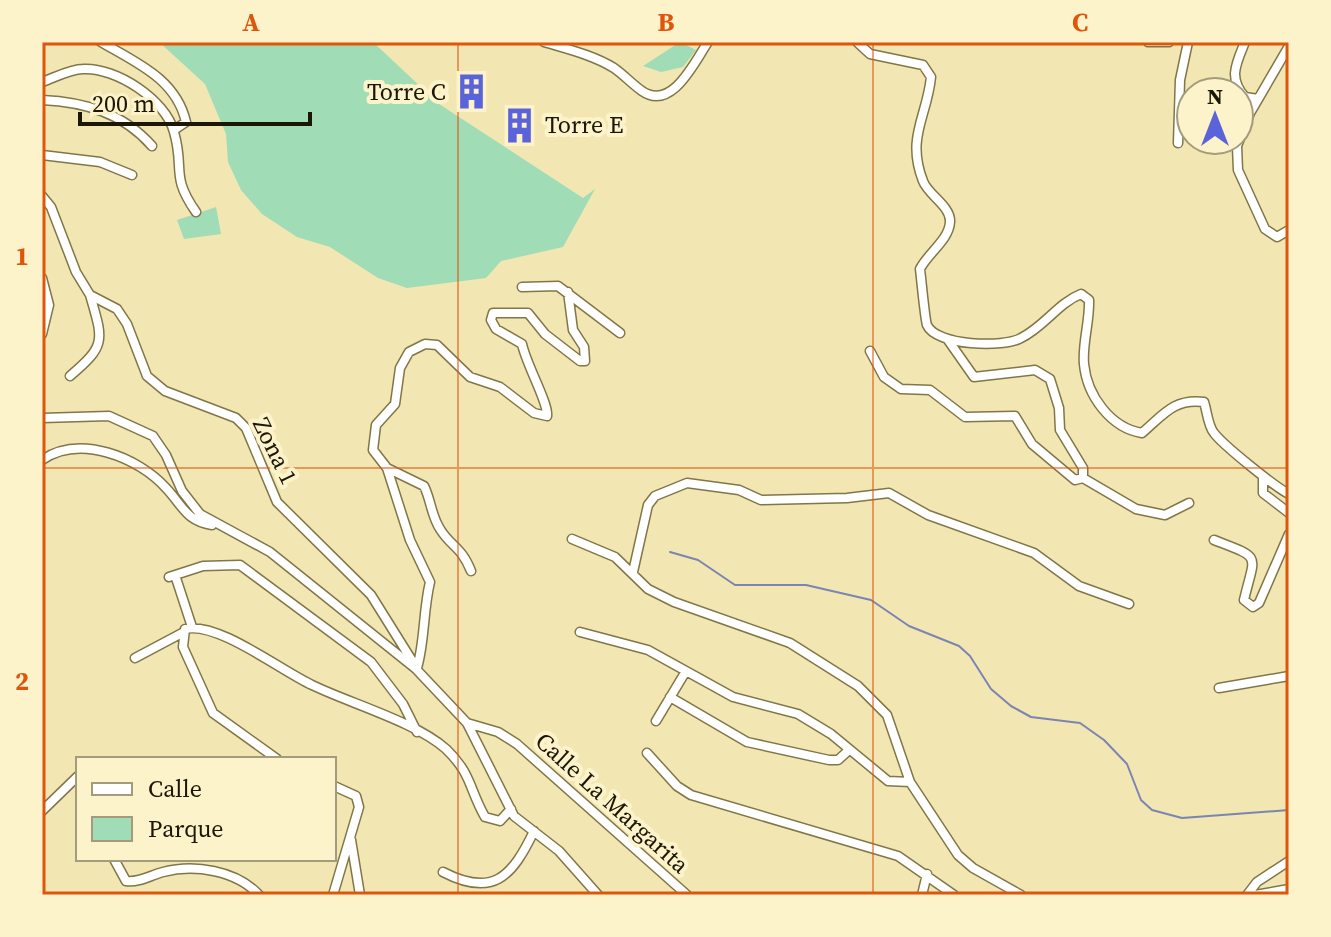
<svg xmlns="http://www.w3.org/2000/svg" width="1331" height="937" viewBox="0 0 1331 937" font-family="'Source Serif 4',serif">
<rect width="100%" height="100%" fill="#f2e6b3"/>
<path fill="#a0dcb6" d="M159,42H373L439,104L583,198L595,189L563,247L501,261L486,278L407,288L378,278L330,247L297,237L262,214L241,190L228,162L226,134L205,84Z
M680,42L696,50L683,67L661,72L643,66Z
M216,207L221,234L184,239L177,220Z"/>
<g fill="none" stroke-linecap="round" stroke-linejoin="round">
<path stroke="#7c84b2" stroke-width="2" d="M670,552L698,560L735,585H806L871,600L909,626L959,646L970,656L991,689L1011,706L1031,717L1080,723L1104,740L1127,764L1141,800L1152,810L1182,818L1289,810"/>
<defs>
<path id="street" d="M101,42C137,63 176,79 186,122L174,130
M544,42C567,49 593,55 614,68C624,75 632,84 642,91C672,112 695,61 708,42
M857,42L870,54L923,65L931,77C927,117 906,137 923,181C928,195 951,206 950,222C949,240 928,253 920,269C921,276 925,320 927,325C936,346 1004,348 1021,338C1044,327 1058,303 1081,294L1089,300C1090,321 1082,344 1084,364C1087,396 1111,428 1142,433C1163,415 1174,398 1204,402C1207,411 1208,426 1214,433C1223,445 1275,487 1289,494
M1148,42H1169
M1245,42C1236,64 1228,78 1245,97L1258,99
M1289,46L1250,113L1237,146L1238,170L1265,229L1277,237L1289,230
M42,82C54,78 70,69 83,69C116,67 166,100 174,132C185,170 170,175 196,212
M42,100C85,102 123,113 152,146
M1178,143L1180,80L1188,42
M42,155L100,162L132,175
M42,196L51,207L76,272L90,295L117,309L127,324L147,376L165,391L236,418L246,428L277,502L371,595L416,667
M42,278L49,305L42,334
M522,287L558,286L620,333
M870,351L884,377L901,389L930,390L965,417L1015,416L1032,444L1075,480L1083,478V468L1060,430L1059,408L1050,379L1035,370L974,377L948,340
M70,376C107,345 103,340 90,295
M42,418L109,416L153,436L166,455L182,491L200,514L270,552L416,669L467,723L514,816L559,851L598,895
M42,460C80,434 138,457 166,488C183,506 186,521 212,525
M387,468L410,540L430,582C423,611 425,640 417,668
M1263,477V493L1289,513
M1083,478L1136,509L1165,515L1189,503
M572,539L615,557L648,589L674,602L790,643L858,686L887,715L910,782L958,855L973,868L1021,895
M1214,540C1263,559 1255,553 1244,600L1253,607L1259,603L1289,534
M471,571C461,546 451,547 440,529C431,515 431,500 424,486L387,468L373,450L376,425L395,404L400,368L409,352L425,344L437,345L470,377L500,387L534,413L547,416C549,404 526,364 522,344L496,329L491,320L493,313H528L545,334L580,361H585L584,347L573,330L568,292
M633,572L648,505L655,496L687,483L739,490L761,500L847,498L889,493L928,515L1034,553L1079,586L1129,604
M175,575L192,627
M169,577L203,566L240,565L371,662L403,704L417,732
M580,632L648,650L733,697L798,714L831,734L888,781L910,782
M135,658L184,632
M1219,688L1289,676
M670,697L747,742L829,760H838L849,750
M656,721L686,671
M467,723L498,732L517,744L687,895
M647,753L677,786L691,795L898,856L954,895
M277,759L213,713L183,647L185,629C217,621 280,670 312,685C349,703 416,722 446,749C472,774 469,789 485,817L500,821L511,809
M42,811L78,776
M351,840L360,895
M114,859L126,881C139,883 151,875 163,872C194,864 236,870 259,895
M443,872C493,898 512,877 534,831
M333,895L359,807L356,796L334,786
M922,895L927,874
M1247,895L1257,882L1289,861
M1255,895L1289,889"/>
</defs>
<use href="#street" stroke="#817647" stroke-width="11"/>
<use href="#street" stroke="#fff" stroke-width="8"/>
</g>
<path fill="none" stroke="#de560c" stroke-width="2" stroke-opacity="0.55" d="M458,42V895M873,42V895M42,468H1289"/>
<defs>
<symbol id="building-bare" viewBox="-9 -9 18 18"><path d="M-4-6H4V6H1V3H-1V6H-4ZM-2.5-4.3h1.7v1.8h-1.7ZM.8-4.3h1.7v1.8H.8ZM-2.5-1h1.7V.8h-1.7ZM.8-1h1.7V.8H.8Z" fill="#5b63da" stroke="#fdf3cb" stroke-width="2.5" paint-order="stroke"/></symbol>
</defs>
<g fill-rule="evenodd">
<use href="#building-bare" x="446" y="66" width="51" height="51"/>
<use href="#building-bare" x="494" y="100" width="51" height="51"/>
</g>
<g text-anchor="middle" stroke-width="8" stroke-linejoin="round" paint-order="stroke">
<g font-size="24" fill="#1b1704" stroke="#fdf3cb" text-anchor="end">
<text x="446" y="100">Torre C</text>
<text x="545" y="133" text-anchor="start">Torre E</text>
</g>
<g font-size="24" fill="#1b1704" stroke="#fdf3cb">
<text transform="translate(275 451) rotate(64)" y="8">Zona 1</text>
<text transform="translate(612 803) rotate(42)" y="8">Calle La Margarita</text>
</g>
</g>
<rect width="1331" height="937" fill="none" stroke="#fdf3cb" stroke-width="88"/>
<rect x="76" y="757" width="260" height="104" fill="#fdf3cb" stroke="#a39b7b" stroke-width="2"/>
<rect x="92" y="783" width="40" height="12" fill="#ffffff" stroke="#a39b7b" stroke-width="2"/>
<text x="148" y="797" font-size="24" fill="#1b1704">Calle</text>
<rect x="92" y="817" width="40" height="24" fill="#a0dcb6" stroke="#a39b7b" stroke-width="2"/>
<text x="148" y="837" font-size="24" fill="#1b1704">Parque</text>
<g transform="translate(1215 116)"><circle r="38" fill="#fdf3cb" stroke="#a39b7b" stroke-width="2"/>
<path d="M0-6L14 30L0 20L-14 30Z" fill="#5b63da"/>
<text y="-12" font-size="22" font-weight="bold" text-anchor="middle" fill="#1b1704">N</text>
</g>
<path d="M80 112v12h230v-12" fill="none" stroke="#1b1704" stroke-width="4"/>
<text x="92" y="112" font-size="24" fill="#1b1704" stroke="#fdf3cb" stroke-width="6" paint-order="stroke">200 m</text>
<rect x="44" y="44" width="1243" height="849" fill="none" stroke="#de560c" stroke-width="3"/>
<g font-size="26" text-anchor="middle" font-weight="bold" fill="#de560c">
<text x="251" y="31">A</text>
<text x="666" y="31">B</text>
<text x="1080" y="31">C</text>
<text x="22" y="265">1</text>
<text x="22" y="690">2</text>
</g>
</svg>
